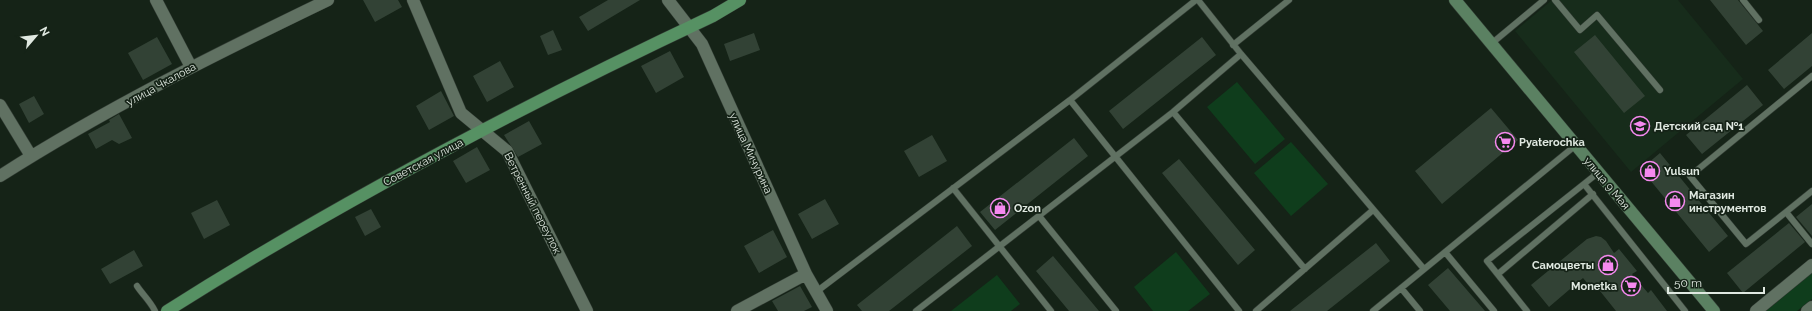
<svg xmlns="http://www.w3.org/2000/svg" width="1812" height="311" viewBox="0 0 1812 311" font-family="Raleway,sans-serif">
<rect width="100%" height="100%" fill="#152317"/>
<path fill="#172c1b" d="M1552,0H1678L1743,79L1631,172L1515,31Z"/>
<path fill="#0f3d1c" d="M1237,82L1285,139L1255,164L1207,107Z
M1291,142L1328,184L1291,216L1254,173Z
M1176,252L1210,294L1188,311H1153L1134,287Z
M1812,273V299L1797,311H1766Z
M997,275L1020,304L1011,311H951Z"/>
<path fill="#324235" d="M363,0H398L402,7L375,22Z
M608,0H640L588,31L579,17Z
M1710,0H1738L1763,31L1746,45Z
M553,30L562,50L548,55L540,36Z
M754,33L760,50L730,61L724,44Z
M1812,33V66L1784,89L1768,70Z
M1595,35L1645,96L1624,113L1574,52Z
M157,37L172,64L143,80L128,53Z
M1202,37L1216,55L1123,129L1109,111Z
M670,51L684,77L656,93L641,66Z
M500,61L514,87L487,102L473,76Z
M1747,85L1763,105L1702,154L1686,135Z
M441,91L454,116L429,130L416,106Z
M34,96L44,114L29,123L19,104Z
M1491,108L1518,140L1442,204L1415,171Z
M119,114L132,138L119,144L112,140L96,149L88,134L110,122L109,120Z
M529,121L542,144L518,157L504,135Z
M932,135L947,161L919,177L904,151Z
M1074,138L1088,156L995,230L980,212Z
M477,147L490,170L466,183L453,161Z
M1660,153L1728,236L1709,252L1641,169Z
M1179,159L1255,250L1238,265L1162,173Z
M825,199L839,224L812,239L798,214Z
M217,200L230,225L204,239L191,213Z
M1812,204V236L1796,217Z
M371,209L381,227L365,236L355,217Z
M1789,223L1805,242L1743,293L1727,273Z
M957,226L972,246L889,311H862L857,305Z
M773,230L787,257L759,273L744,246Z
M1596,236L1601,237L1606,241L1614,253L1619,249L1637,271L1632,274L1648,293L1651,290L1667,311H1616L1596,286L1593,290L1583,278L1549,307L1531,285L1587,239Z
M1376,243L1390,261L1327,311H1290Z
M134,250L143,266L110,284L101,269Z
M1053,256L1099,311H1069L1036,271Z
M1448,268L1485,311H1450L1428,285Z
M800,286L812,307L804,311H778L772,301Z"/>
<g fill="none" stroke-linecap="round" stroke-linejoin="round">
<defs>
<path id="lane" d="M1198,0L1241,54L1424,269
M1555,0L1580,30L1597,15L1660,90
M1743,0L1759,20
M1491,44L1544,0
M1233,45L1289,0
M1812,76L1690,176L1746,244L1786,212L1812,244
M1070,100L1239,311
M1173,112L1305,269
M1584,184L1685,311
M953,188L1051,311
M1786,212L1812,191
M1039,216L1116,311
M1445,252L1494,311
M1498,274L1593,194
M137,286C143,295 150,301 155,311
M1401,288L1420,311
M816,292L1070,100L1196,0
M916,311L1173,112L1241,54
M1256,311L1373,210
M1373,311L1576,145
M1527,311L1487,261L1599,172"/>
<path id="street" d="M156,0L191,67
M413,0L461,113L507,151L587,311
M668,0L702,44L806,274L827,311
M0,105L31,156
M0,176C105,109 216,54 328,0
M737,311L806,274
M1756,311L1812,265
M1807,311L1812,307"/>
<path id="secondary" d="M1455,0L1714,311"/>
<path id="primary" d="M167,311C342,200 526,104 713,16L740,0"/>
</defs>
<use href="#lane" stroke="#333d35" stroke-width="7"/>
<use href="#street" stroke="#333d35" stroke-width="13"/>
<use href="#secondary" stroke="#333d35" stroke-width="13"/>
<use href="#primary" stroke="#333d35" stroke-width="13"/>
<use href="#lane" stroke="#607162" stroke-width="6"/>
<use href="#street" stroke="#607162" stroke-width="12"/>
<use href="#secondary" stroke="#5b8162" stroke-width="12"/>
<use href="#primary" stroke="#569163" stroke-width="12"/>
</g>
<defs>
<symbol id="school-ring" viewBox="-11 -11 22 22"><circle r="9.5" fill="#152317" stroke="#f589ef" stroke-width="1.5"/><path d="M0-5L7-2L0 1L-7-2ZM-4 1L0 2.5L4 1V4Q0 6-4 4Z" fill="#f589ef"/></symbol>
<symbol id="supermarket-ring" viewBox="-11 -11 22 22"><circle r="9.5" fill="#152317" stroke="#f589ef" stroke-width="1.5"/><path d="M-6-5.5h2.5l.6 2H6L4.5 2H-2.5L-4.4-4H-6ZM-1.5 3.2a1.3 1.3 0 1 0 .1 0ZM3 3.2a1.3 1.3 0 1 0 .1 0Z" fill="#f589ef"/></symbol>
<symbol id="shop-ring" viewBox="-11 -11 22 22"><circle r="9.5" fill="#152317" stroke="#f589ef" stroke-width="1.5"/><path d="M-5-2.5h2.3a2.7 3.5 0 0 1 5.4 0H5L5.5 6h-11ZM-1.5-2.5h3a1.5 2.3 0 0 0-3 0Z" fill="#f589ef"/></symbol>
</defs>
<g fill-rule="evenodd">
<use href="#school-ring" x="1629" y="115" width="22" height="22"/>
<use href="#supermarket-ring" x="1494" y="131" width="22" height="22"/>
<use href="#shop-ring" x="1639" y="160" width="22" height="22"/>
<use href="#shop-ring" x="1664" y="190" width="22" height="22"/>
<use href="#shop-ring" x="989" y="197" width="22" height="22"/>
<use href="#shop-ring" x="1597" y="254" width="22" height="22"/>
<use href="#supermarket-ring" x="1620" y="275" width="22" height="22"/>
</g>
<g text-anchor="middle" stroke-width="3.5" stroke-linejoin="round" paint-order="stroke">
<g font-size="11" fill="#e0e9e1" stroke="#152317">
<text transform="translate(161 84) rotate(-29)" y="4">улица Чкалова</text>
<text transform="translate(751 153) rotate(65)" y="4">улица Мичурина</text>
<text transform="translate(423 162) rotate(-28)" y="4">Советская улица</text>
<text transform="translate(1607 183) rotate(50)" y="4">улица 9 Мая</text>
<text transform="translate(533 203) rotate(63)" y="4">Ветренный переулок</text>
</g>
<g font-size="11" font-weight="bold" fill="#e0e9e1" stroke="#152317" text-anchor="start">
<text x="1654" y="130">Детский сад №1</text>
<text x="1519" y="146">Pyaterochka</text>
<text x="1664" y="175">Yulsun</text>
<text x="1689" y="199">Магазин<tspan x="1689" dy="13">инструментов</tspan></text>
<text x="1014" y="212">Ozon</text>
<text x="1594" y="269" text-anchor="end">Самоцветы</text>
<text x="1617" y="290" text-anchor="end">Monetka</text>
</g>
</g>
<g transform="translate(36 36) rotate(62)" stroke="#152317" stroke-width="3" paint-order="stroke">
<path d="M0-3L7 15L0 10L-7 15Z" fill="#e0e9e1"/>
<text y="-6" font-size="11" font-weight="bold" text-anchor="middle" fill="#e0e9e1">N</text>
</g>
<path d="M1668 287v6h96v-6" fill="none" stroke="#e0e9e1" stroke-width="2"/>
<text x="1674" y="287" font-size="12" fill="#e0e9e1" stroke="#152317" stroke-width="3" paint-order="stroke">50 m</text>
</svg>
